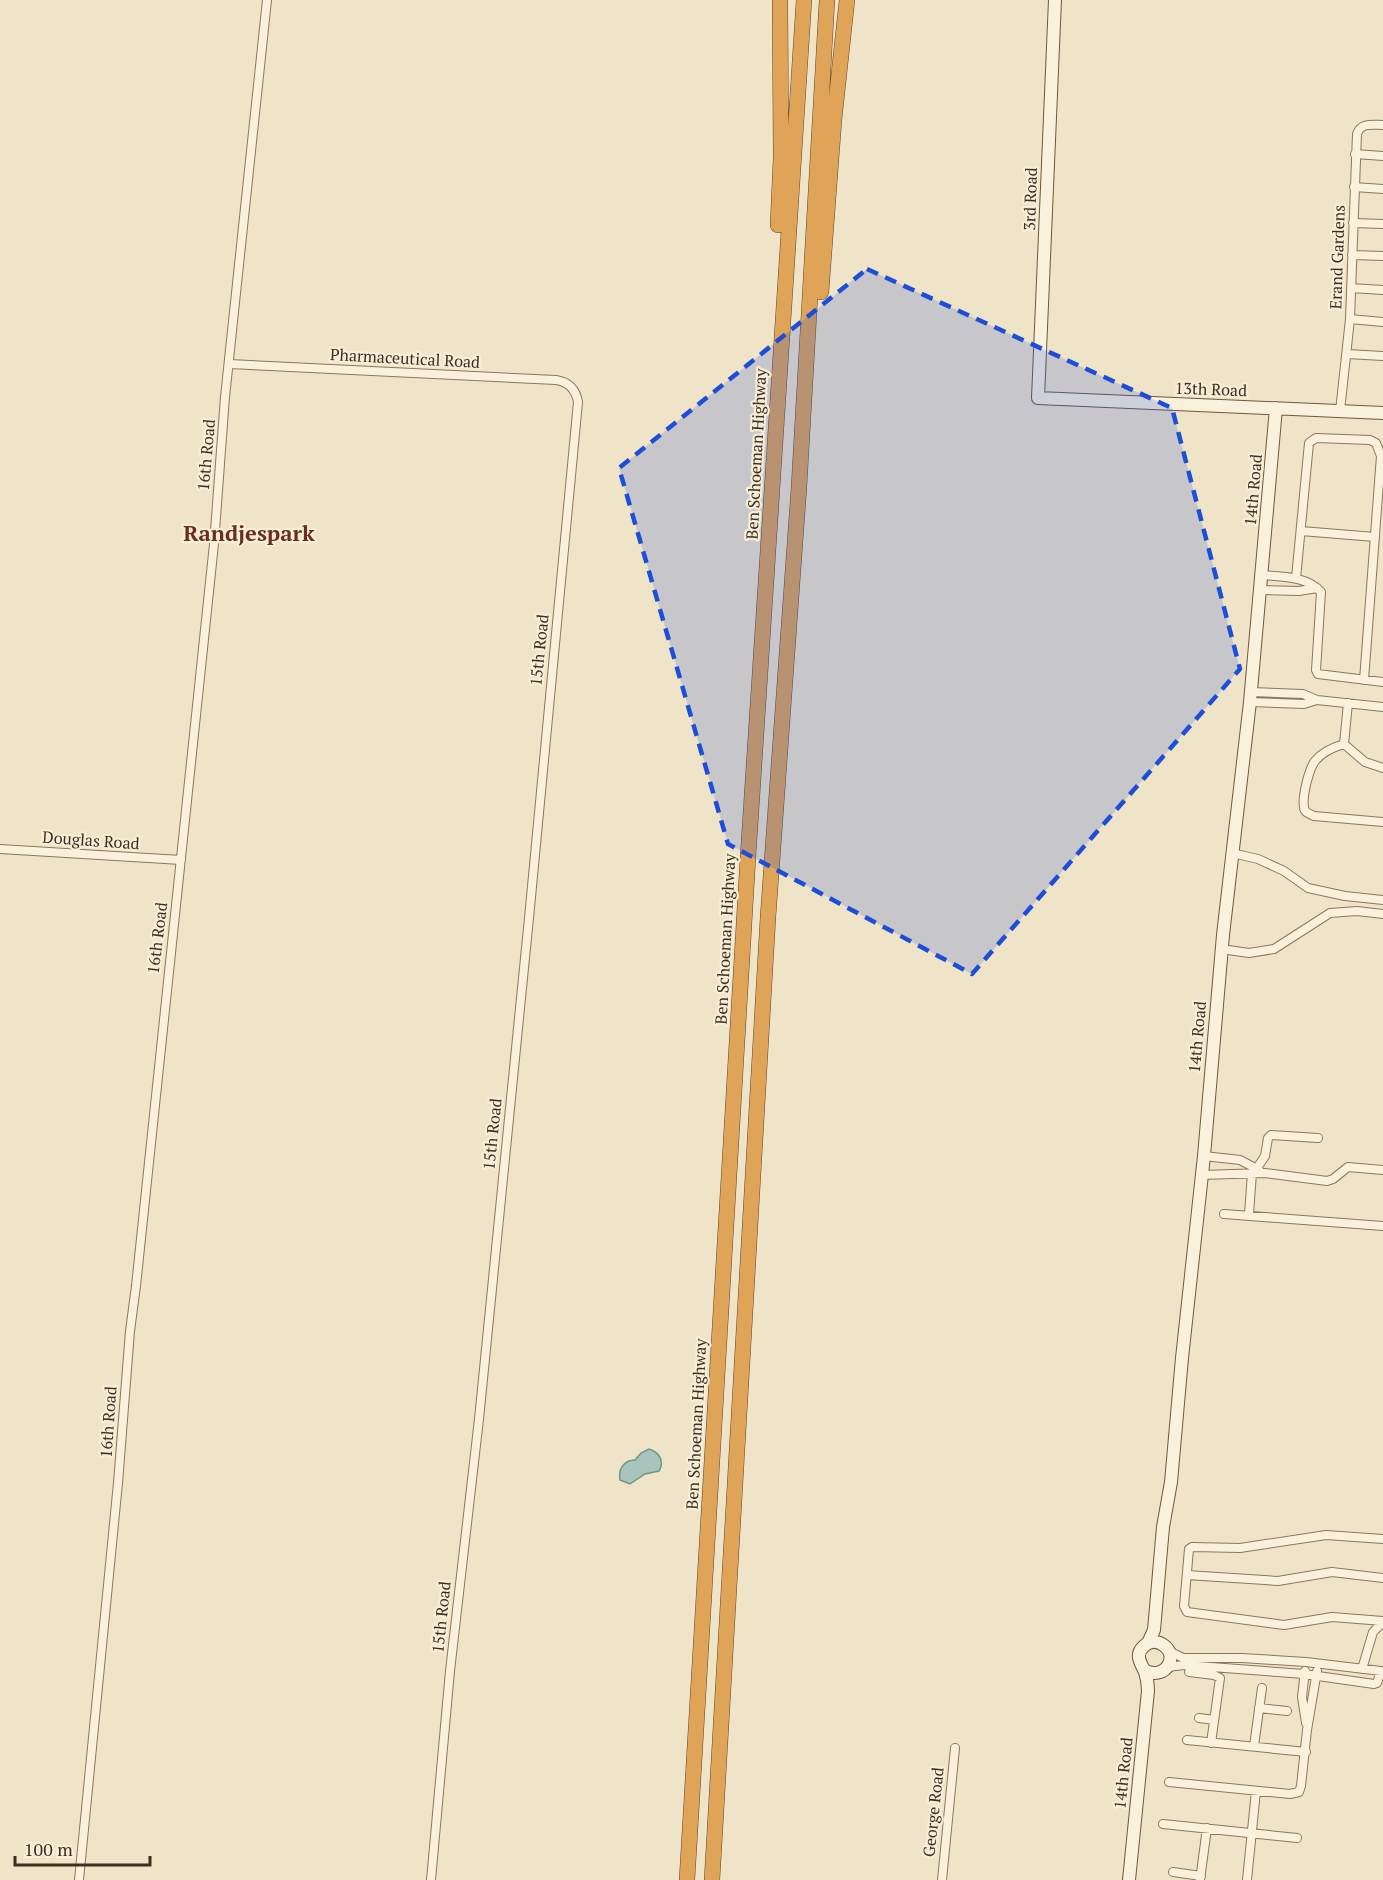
<svg xmlns="http://www.w3.org/2000/svg" width="1383" height="1880" viewBox="0 0 1383 1880" font-family="'PT Serif',serif">
<rect width="100%" height="100%" fill="#f0e4c8"/>
<path fill="#a9c4bc" stroke="#6f938a" stroke-width="1.5" d="M649,1449C659,1452 665,1461 659,1471L645,1474L630,1484L620,1480C618,1469 624,1460 635,1460L641,1453Z"/>
<g fill="none" stroke-linecap="round" stroke-linejoin="round">
<defs>
<path id="street" d="M1355,154L1383,156
M1354,187L1383,189
M1353,223L1383,224
M1352,255L1383,256
M1351,288L1383,290
M1350,319L1383,322
M1347,354L1383,356
M229,364L556,380C569,382 576,390 578,402L529,918L479,1419L450,1671L431,1880
M1340,411L1350,319L1357,134C1361,122 1373,125 1383,125
M1301,531L1375,537
M1262,575C1282,577 1307,576 1321,592L1316,670L1318,674L1383,682
M1296,578L1309,443L1316,438L1370,440L1376,443L1381,456L1364,680
M1260,590L1299,591L1317,588
M1251,692L1303,694L1317,700L1383,707
M1250,702L1304,704L1317,700
M1348,703L1344,744C1334,747 1322,752 1315,761C1309,769 1302,796 1304,807C1304,812 1309,814 1314,816L1383,822
M1344,744L1365,762L1383,768
M0,849L181,860
M1232,853L1258,859L1284,871L1308,888L1345,896L1383,900
M1221,949L1249,953L1274,949L1330,913L1357,911L1383,914
M1204,1156L1240,1160L1259,1170
M1257,1168L1265,1156L1268,1138L1271,1135L1318,1138
M1201,1175L1265,1173L1327,1181L1333,1179L1348,1167L1383,1170
M1224,1214L1383,1226
M1249,1214L1252,1173
M1383,1539L1326,1535L1240,1548L1192,1547L1189,1549L1184,1606L1187,1612L1284,1625L1332,1617L1383,1621
M1187,1575L1278,1581L1332,1572L1383,1578
M1168,1667L1184,1665L1304,1674L1374,1684L1377,1683L1381,1671L1306,1662L1242,1658H1183L1169,1651
M1362,1669L1373,1632L1383,1622
M1305,1671L1302,1697L1306,1723
M1189,1672L1214,1675L1220,1678L1211,1743
M1259,1708L1287,1711
M1199,1718L1214,1720
M1187,1740L1306,1752
M1254,1746L1262,1688
M1169,1782L1290,1794L1299,1792L1301,1786L1307,1730L1317,1671
M1163,1824L1297,1838
M1173,1872L1201,1876
M79,1880L118,1483L130,1331L136,1286L214,544L225,397L267,0
M942,1880L955,1748
M1200,1880L1207,1828
M1247,1880L1256,1791"/>
<path id="secondary" d="M1055,0L1038,398L1383,413
M1148,1643L1154,1630L1163,1527L1171,1482L1182,1358L1204,1156L1223,935L1250,702L1276,408
M1129,1880L1148,1691C1148,1685 1147,1678 1145,1672C1141,1663 1134,1655 1144,1646C1156,1635 1176,1649 1169,1664C1164,1674 1153,1675 1144,1670"/>
<path id="highway" d="M778,225L781,157L780,0
M821,292L834,120L847,0
M687,1880L748,857L804,0
M712,1880L768,917L799,487L827,0"/>
</defs>
<use href="#street" stroke="#8d765c" stroke-width="10"/>
<use href="#secondary" stroke="#6f573f" stroke-width="14"/>
<use href="#highway" stroke="#5b4430" stroke-width="16"/>
<use href="#street" stroke="#faf1dc" stroke-width="8"/>
<use href="#secondary" stroke="#faf1dc" stroke-width="12"/>
<use href="#highway" stroke="#e0a458" stroke-width="15"/>
</g>
<path fill="#1d4ed8" fill-opacity="0.2" stroke="#1d4ed8" stroke-width="4.5" stroke-dasharray="12 8" stroke-linejoin="round" d="M867,269L1172,408L1240,669L972,974L728,844L619,468Z"/>
<g text-anchor="middle" stroke-width="4.5" stroke-linejoin="round" paint-order="stroke">
<g font-size="16" fill="#3d2e20" stroke="#f7eed8">
<text transform="translate(1030 199) rotate(-88)" y="6">3rd Road</text>
<text transform="translate(1337 257) rotate(-88)" y="6">Erand Gardens</text>
<text transform="translate(405 358) rotate(3)" y="6">Pharmaceutical Road</text>
<text transform="translate(1211 389) rotate(2)" y="6">13th Road</text>
<text transform="translate(756 454) rotate(-87)" y="6">Ben Schoeman Highway</text>
<text transform="translate(206 455) rotate(-85)" y="6">16th Road</text>
<text transform="translate(1253 490) rotate(-85)" y="6">14th Road</text>
<text transform="translate(539 650) rotate(-84)" y="6">15th Road</text>
<text transform="translate(91 840) rotate(4)" y="6">Douglas Road</text>
<text transform="translate(157 938) rotate(-83)" y="6">16th Road</text>
<text transform="translate(725 939) rotate(-87)" y="6">Ben Schoeman Highway</text>
<text transform="translate(1197 1037) rotate(-85)" y="6">14th Road</text>
<text transform="translate(492 1134) rotate(-84)" y="6">15th Road</text>
<text transform="translate(108 1422) rotate(-86)" y="6">16th Road</text>
<text transform="translate(696 1424) rotate(-87)" y="6">Ben Schoeman Highway</text>
<text transform="translate(441 1617) rotate(-84)" y="6">15th Road</text>
<text transform="translate(1123 1773) rotate(-84)" y="6">14th Road</text>
<text transform="translate(933 1812) rotate(-84)" y="6">George Road</text>
</g>
<g font-size="22" font-weight="bold" fill="#6b2e1e" stroke="#f7eed8">
<text x="249" y="541">Randjespark</text>
</g>
</g>
<path d="M15 1856v9h135v-9" fill="none" stroke="#3d2e20" stroke-width="3"/>
<text x="24" y="1856" font-size="18" fill="#3d2e20" stroke="#f7eed8" stroke-width="4.5" paint-order="stroke">100 m</text>
</svg>
